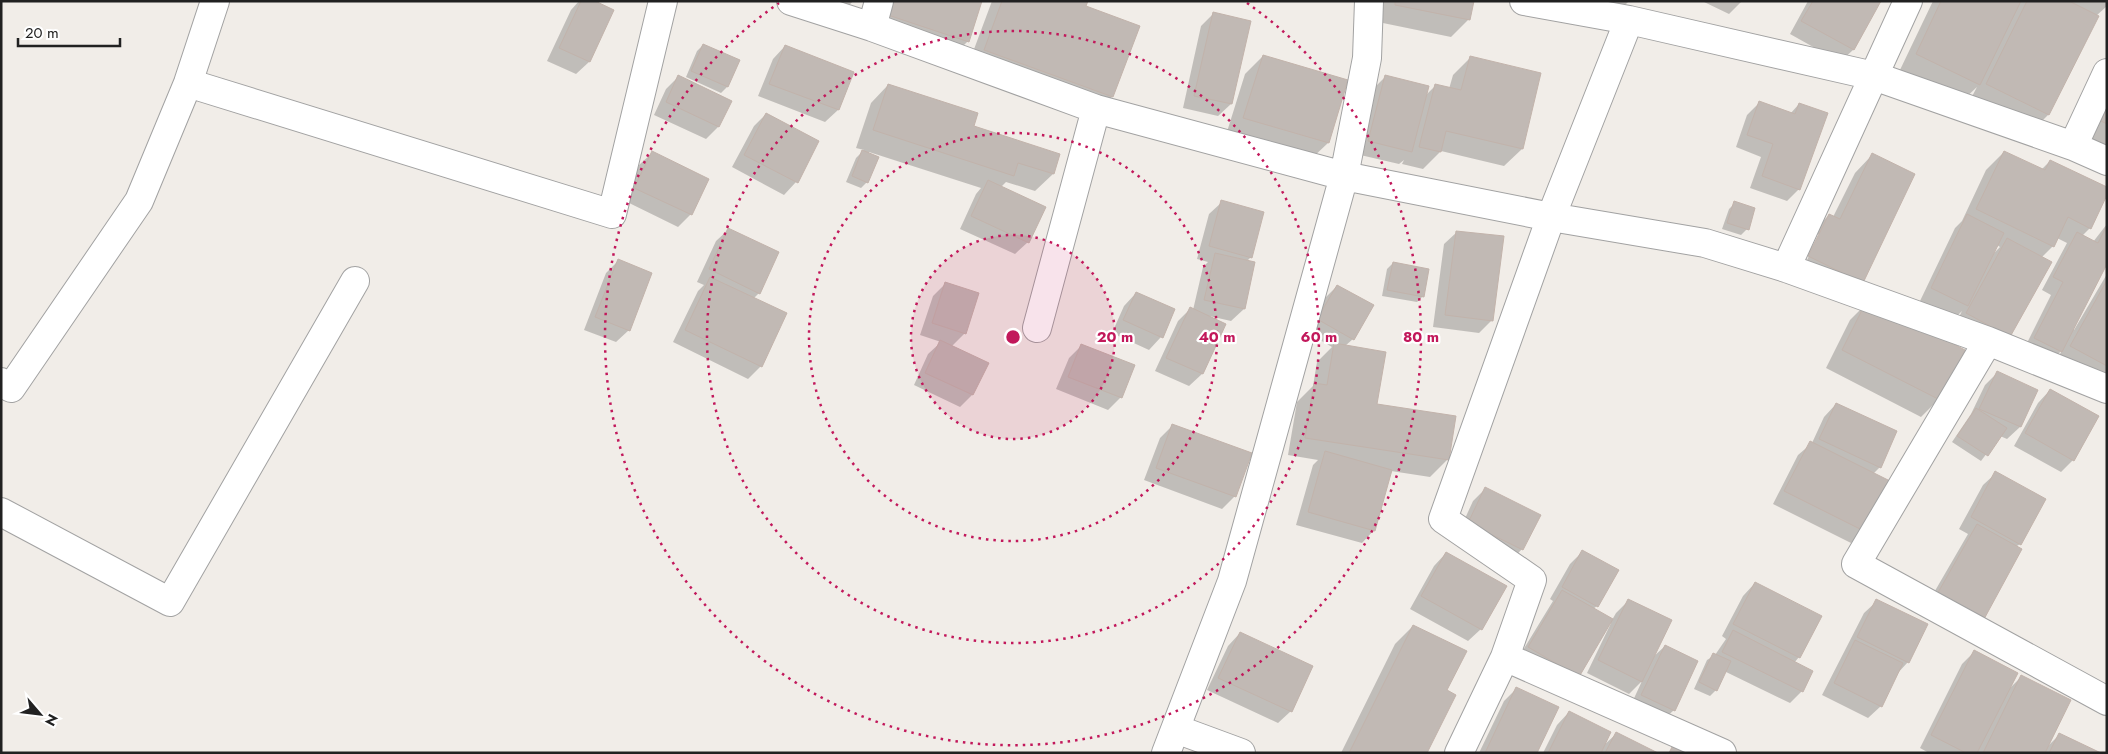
<svg xmlns="http://www.w3.org/2000/svg" width="2108" height="754" viewBox="0 0 2108 754" font-family="Jost,sans-serif">
<rect width="100%" height="100%" fill="#f1ede8"/>
<path fill="#0003" fill-rule="evenodd" d="M579,1H592L612,10L589,62L576,74L547,61L571,10Z
M814,1H853L843,12Z
M882,1L968,41L956,53L873,26Z
M992,1H1087L1085,7L1112,97L1094,114L967,68Z
M1382,1H1473L1469,19L1451,37L1378,22Z
M1607,1H1629L1622,8Z
M1702,1H1742L1729,14Z
M1808,1H1879L1853,50L1840,62L1790,34Z
M1933,1H2107V6L2096,16L2048,115L2031,132L1969,102L1977,87L1961,102L1899,72Z
M1214,13L1231,104L1218,116L1183,108L1201,26Z
M703,45L738,61L727,87L721,93L686,77L697,51Z
M785,46L852,73L838,110L825,122L758,96L773,59Z
M1263,56L1328,143L1310,160L1226,135L1245,74Z
M1470,58L1522,149L1504,166L1441,151L1423,169L1402,164L1404,160L1399,164L1356,154L1373,89L1385,77L1426,95L1435,86L1449,89L1453,75Z
M678,77L730,101L718,127L706,139L654,115L666,89Z
M888,85L972,127L1053,174L1035,191L1006,182L1001,187L1028,242L1015,254L960,229L976,194L981,188L869,152L867,182L861,188L846,182L856,158L864,150L856,148L871,103Z
M2107,90V150L2083,138Z
M1759,103L1790,114L1799,104V189L1787,201L1750,188L1761,157L1736,147L1747,115Z
M766,114L796,182L784,195L732,167L754,126Z
M2004,152L2041,170L2050,161L2090,228L2082,236L2093,242L2107,224V261L2072,329L2074,330L2107,274V375L2058,358L2062,350L2049,364L2023,351L2051,295L2042,290L2067,243L2057,238L2053,246L2041,258L2009,336L1955,325L1962,311L1955,318L1920,301L1955,228L1962,221L1986,170ZM1997,245L2000,247L1993,254Z
M652,153L691,214L678,227L623,200L639,165Z
M1872,155L1862,282L1791,274L1811,233L1829,215L1833,217L1855,173ZM1817,234H1820L1806,262L1804,261Z
M1222,202L1251,257L1247,261L1244,309L1231,321L1209,316L1224,324L1202,374L1189,386L1155,371L1178,321L1190,309L1193,310L1203,267L1208,262L1197,259L1209,214Z
M1735,203L1747,229L1741,235L1722,229L1729,209Z
M729,229L759,293L753,299L761,366L748,379L673,342L698,291L704,285L697,282L716,241Z
M1457,232L1491,321L1479,333L1433,327L1444,244Z
M618,261L629,330L616,342L584,330L606,273Z
M1393,263L1423,296L1417,302L1382,296L1387,269Z
M945,284L965,333L951,347L987,364L972,395L960,407L914,385L928,354L941,342L920,335L933,296Z
M1337,286L1353,339L1345,346L1376,405L1448,459L1430,477L1391,471L1374,530L1362,543L1296,525L1313,465L1318,460L1288,455L1297,402L1313,386L1317,362L1332,347L1306,332L1325,298Z
M1136,293L1161,337L1149,350L1112,333L1124,306Z
M1868,302L1939,399L1921,417L1826,368L1850,320Z
M1081,346L1133,366L1121,397L1108,410L1056,389L1069,358Z
M1997,373L2036,390L2020,427L2007,439L2000,436L1981,461L1952,442L1971,414L1985,385Z
M2050,390L2073,460L2061,472L2014,446L2038,403Z
M1836,404L1880,467L1873,474L1863,530L1851,543L1773,504L1798,455L1812,443L1824,417Z
M1173,425L1250,453L1234,497L1222,509L1144,480L1160,438Z
M1996,473L2020,544L1925,608L1968,534L1959,529L1983,485Z
M1485,489L1522,549L1510,562L1457,536L1473,501Z
M1582,552L1597,606L1593,609L1612,620L1616,613L1629,600L1652,658L1665,646L1674,710L1661,722L1630,707L1642,681L1629,694L1587,673L1611,623L1609,622L1578,676L1517,660L1553,601L1550,599L1570,564Z
M1446,553L1481,629L1468,641L1410,609L1434,566Z
M1755,583L1799,657L1794,663L1802,691L1790,703L1724,671L1716,690L1710,696L1694,689L1707,660L1715,655L1726,639L1722,636L1743,596Z
M1877,601L1908,662L1896,675L1881,706L1868,718L1822,695L1864,613Z
M1413,626L1445,690L1426,753H1341L1395,644Z
M1240,633L1291,711L1278,723L1207,690L1228,646Z
M1974,652L2009,689L2021,677L2048,746L2059,735L2098,753H1929L1920,748L1962,664Z
M1517,688L1536,753H1479L1504,701Z
M1569,712L1603,746L1616,734L1655,753H1543L1557,725Z"/>
<path fill="#c1b9b4" stroke="#c2b3ab" d="M581,1H595L614,10L590,62L559,48Z
M889,1H982L969,42L885,14Z
M1002,1H1088L1086,6L1140,26L1113,97L984,50Z
M1395,1H1474L1470,20L1395,5Z
M1813,1H1881L1854,50L1801,21Z
M1941,1H2021L1980,85L1916,54Z
M2027,1H2069L2099,16L2049,115L1986,84Z
M1213,12L1251,21L1232,104L1194,96Z
M703,44L740,60L728,87L691,71Z
M785,45L854,72L839,110L769,84Z
M1263,55L1348,80L1329,143L1243,118Z
M1470,56L1541,73L1523,149L1446,131L1441,152L1419,147L1435,84L1461,90Z
M678,75L732,101L719,127L666,102Z
M1385,75L1429,86L1412,152L1368,141Z
M888,84L978,113L974,126L1060,154L1054,174L1018,163L1014,176L873,130Z
M1759,101L1795,114L1799,103L1828,113L1800,190L1762,176L1773,144L1747,135Z
M2107,105V124L2099,120Z
M766,113L819,141L798,183L744,155Z
M862,150L879,157L868,183L852,176Z
M652,151L709,179L692,215L634,188Z
M2004,151L2045,170L2050,160L2107,187V195L2091,229L2068,217L2054,247L1976,209Z
M1872,153L1915,174L1863,283L1808,256L1829,214L1840,219Z
M988,180L1046,207L1029,243L971,216Z
M1221,200L1264,212L1252,258L1209,246Z
M1734,201L1755,208L1749,230L1727,223Z
M1967,214L2004,233L1968,306L1931,288Z
M2107,225V264L2062,352L2034,338L2063,282L2053,277L2077,232L2098,243Z
M728,228L779,252L760,294L709,269Z
M1456,231L1504,236L1493,321L1445,315Z
M2007,238L2052,262L2010,337L1966,313Z
M1215,253L1255,262L1245,309L1204,300Z
M618,259L652,273L630,331L595,317Z
M1393,262L1429,269L1424,297L1387,290Z
M710,277L787,313L762,367L685,330Z
M2107,280V366L2070,346Z
M945,282L979,293L966,334L932,323Z
M1337,285L1374,305L1354,340L1317,319Z
M1136,292L1175,309L1163,338L1123,320Z
M1867,300L1965,350L1940,400L1842,350Z
M1190,307L1226,324L1203,374L1166,358Z
M940,340L989,363L973,395L925,373Z
M1334,343L1386,352L1377,404L1456,416L1449,460L1305,438L1314,383L1327,385Z
M1081,344L1135,365L1122,398L1068,377Z
M1997,371L2038,390L2021,427L1979,409Z
M2050,389L2099,416L2074,461L2025,433Z
M1836,403L1897,431L1881,468L1819,439Z
M1976,408L2007,428L1988,456L1957,436Z
M1172,424L1252,453L1236,497L1156,468Z
M1810,441L1890,481L1864,531L1784,491Z
M1325,451L1392,470L1375,531L1308,512Z
M1995,471L2046,499L2021,545L1971,517Z
M1485,487L1541,515L1523,550L1468,523Z
M1977,524L2022,549L1983,621L1936,596Z
M1582,550L1619,570L1598,607L1562,587Z
M1446,552L1507,586L1482,630L1421,596Z
M1755,582L1822,616L1800,658L1733,624Z
M1562,590L1613,619L1579,677L1528,647Z
M1628,599L1672,620L1642,682L1598,660Z
M1876,599L1928,624L1909,663L1857,637Z
M1413,625L1467,651L1447,690L1456,695L1427,753H1349Z
M1733,630L1813,671L1803,692L1722,652Z
M1240,632L1313,666L1292,712L1218,678Z
M1855,640L1903,663L1882,707L1834,683Z
M1665,645L1698,661L1675,711L1641,695Z
M1974,650L2018,673L1977,753H1966L1931,735Z
M1713,653L1731,661L1717,691L1699,682Z
M2021,675L2071,700L2045,753H1983Z
M1516,687L1559,707L1537,753H1485Z
M1569,711L1611,732L1601,753H1548Z
M1616,732L1658,753H1605Z
M2059,733L2101,753H2049Z
M1673,745L1689,753H1669Z"/>
<g fill="none" stroke-linecap="round" stroke-linejoin="round">
<defs>
<path id="minor" d="M791,1L872,27L1096,109L1344,176L1551,217L1443,519L1532,580L1505,657L1459,753
M1524,1L1629,20L1551,217L1705,243L1786,268L1988,341L2107,389
M1629,20L1874,76L2073,146
M872,27L879,1
M2107,73L2073,146L2107,161
M188,83L612,214L663,1
M1786,268L1908,1
M1037,328L1096,109
M1988,341L1856,564L2107,701
M1,382L11,388L139,201L188,83L215,1
M1,512L170,602L355,281
M1505,657L1722,753
M1176,729L1241,753
M1166,753L1232,581L1344,176L1367,58L1369,1"/>
</defs>
<use href="#minor" stroke="#a2a2a2" stroke-width="30"/>
<use href="#minor" stroke="#fff" stroke-width="28"/>
</g>
<circle cx="1013" cy="337" r="102" fill="#c2185b" fill-opacity=".12"/>
<g fill="none" stroke="#c2185b" stroke-width="2.5" stroke-dasharray="2.5 5">
<circle cx="1013" cy="337" r="102"/>
<circle cx="1013" cy="337" r="204"/>
<circle cx="1013" cy="337" r="306"/>
<path d="M1247 3A408 408 0 1 1 779 3"/>
</g>
<circle cx="1013" cy="337" r="8" fill="#c2185b" stroke="#fff" stroke-width="2.5"/>
<g font-size="15" text-anchor="middle" font-weight="bold" fill="#c2185b" stroke="#fff" stroke-width="4.5" stroke-linejoin="round" paint-order="stroke">
<text x="1115" y="342">20 m</text>
<text x="1217" y="342">40 m</text>
<text x="1319" y="342">60 m</text>
<text x="1421" y="342">80 m</text>
</g>
<rect width="2108" height="754" fill="none" stroke="#212121" stroke-width="5"/>
<g transform="translate(40 714) rotate(118)" stroke="#ffffff" stroke-width="4" paint-order="stroke">
<path d="M0-4L9 19L0 12L-9 19Z" fill="#212121"/>
<text y="-8" font-size="14" font-weight="bold" text-anchor="middle" fill="#212121">N</text>
</g>
<path d="M18 38v8h102v-8" fill="none" stroke="#212121" stroke-width="2.5"/>
<text x="25" y="38" font-size="15" fill="#212121" stroke="#ffffff" stroke-width="4" paint-order="stroke">20 m</text>
</svg>
